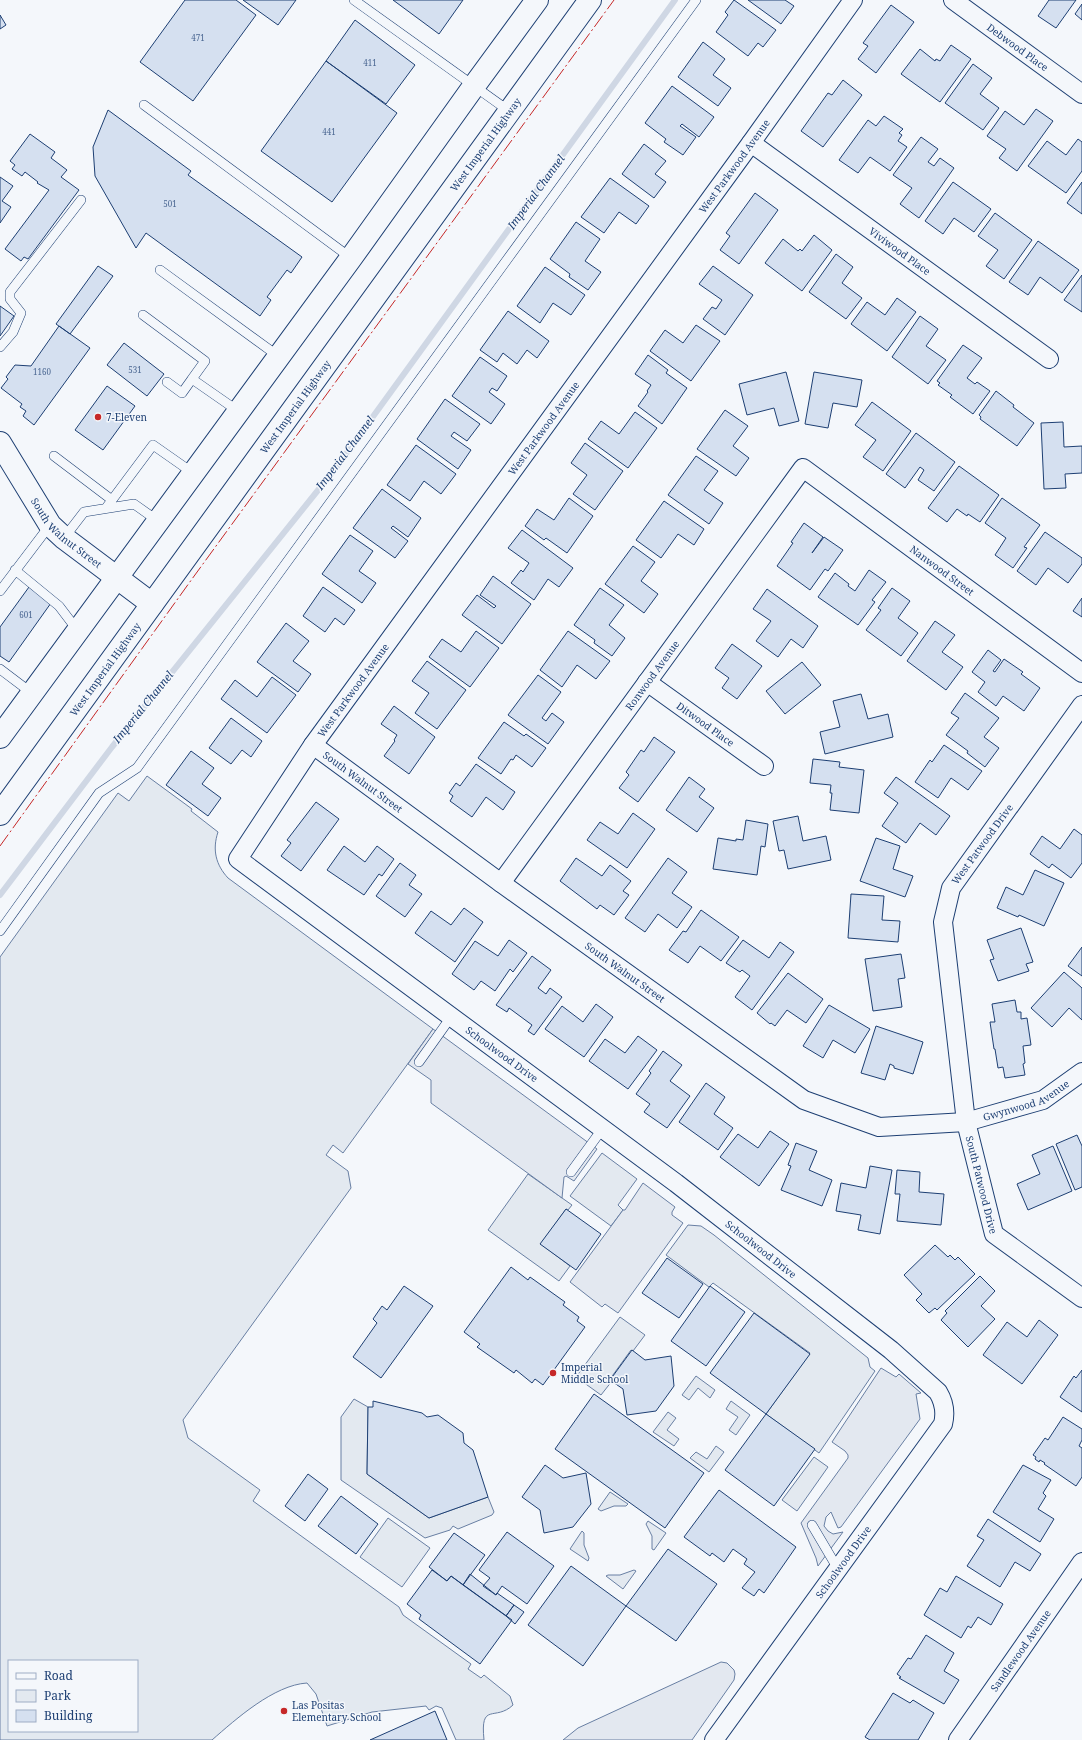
<svg xmlns="http://www.w3.org/2000/svg" width="1082" height="1740" viewBox="0 0 1082 1740" font-family="'Noto Serif',serif">
<rect width="100%" height="100%" fill="#f4f7fb"/>
<path fill="#e3e9f0" stroke="#687fa3" fill-rule="evenodd" d="M147,776L192,809L191,811L218,832C212,850 216,865 228,878L433,1029L343,1153L333,1145L326,1155L348,1171L351,1188L183,1420L188,1438L260,1490L253,1501L399,1607L403,1615L471,1664L468,1669L481,1678L484,1675L510,1696L513,1705C495,1722 480,1701 484,1740H456L442,1708L436,1706L429,1710L426,1706L372,1712L327,1726L316,1694L307,1683C274,1685 236,1719 212,1740H0V957L118,793L129,801ZM9,1661H137V1731H9Z
M602,1153L637,1179L618,1205L623,1210L611,1226L570,1196Z
M528,1174L572,1205L568,1210L566,1209L541,1244L570,1266L559,1281L488,1230Z
M688,1225L701,1226L714,1235L868,1358L870,1367L875,1371L819,1453L766,1414L810,1353L713,1283L709,1287L666,1255Z
M620,1317L645,1335L633,1351L631,1350L610,1379L612,1381L601,1395L576,1377Z
M696,1376L715,1390L710,1398L698,1388L689,1400L682,1395Z
M354,1399L368,1407L367,1474L429,1518L488,1497L494,1512L492,1515L458,1529L453,1526L450,1530L425,1538L341,1480V1417Z
M731,1401L750,1415L736,1435L729,1430L738,1417L726,1409Z
M668,1412L676,1418L667,1430L679,1439L674,1446L653,1432Z
M716,1446L724,1452L709,1472L690,1458L696,1452L707,1459Z
M814,1457L828,1467L797,1511L782,1500Z
M610,1492L628,1504L626,1506H614L601,1511L598,1509Z
M388,1518L430,1548L402,1587L360,1557Z
M648,1521L666,1533L654,1550L652,1549V1536L646,1524Z
M582,1531L584,1533V1545L589,1558L588,1561L570,1549Z
M634,1570L636,1571L623,1589L606,1576L608,1575H620Z"/>
<path fill="#e3e8f0" stroke="#687fa3" d="M433,1029L597,1149L574,1181L566,1176L564,1177L562,1198L431,1103V1080L408,1064Z
M643,1183L675,1207L672,1212V1215L683,1223L618,1313L605,1304L602,1307L570,1282L623,1210H625Z
M881,1368L896,1377L899,1374L921,1393L916,1394L920,1419L841,1527L838,1528L831,1512L826,1517L824,1526L828,1531L833,1534L843,1532L818,1566L816,1558L801,1523L848,1458V1455L845,1451L832,1442Z
M721,1662L727,1663L734,1670L735,1674L734,1680L692,1740H563L578,1728Z"/>
<g fill="none" stroke-linecap="round" stroke-linejoin="round">
<path stroke="#cfd7e4" stroke-width="6" d="M0,895L112,747L335,469L675,0"/>
</g>
<path fill="#d5e0f0" stroke="#1d3f73" d="M185,0H236L256,15L193,101L140,62Z
M243,0H296L278,25Z
M393,0H463L439,34Z
M734,0L776,30L763,47L758,43L748,56L716,32L728,15L725,12Z
M748,0H785L794,6L781,24Z
M1049,0H1076L1056,28L1038,16Z
M1082,4V20L1075,14Z
M891,5L914,22L876,73L858,59L868,46L863,43Z
M0,15L6,25L0,29Z
M355,20L415,65L386,104L326,61Z
M703,42L725,59L713,75L731,88L718,106L678,77Z
M951,45L971,59L940,102L901,74L920,49L935,61L936,59L940,61Z
M326,61L397,113L332,202L261,151Z
M973,64L992,78L980,94L999,108L983,130L945,103Z
M843,80L862,95L823,147L801,131L828,93L832,95Z
M672,86L714,117L699,137L682,124L680,126L696,137L683,155L664,142L666,139L645,123Z
M1036,109L1053,121L1017,171L999,158L1006,149L987,136L1005,111L1024,125Z
M108,110L191,171L188,175L302,257L291,273L287,270L267,297L271,300L260,316L146,233L136,248L95,176L93,147Z
M884,116L903,129L899,133L902,135L898,141L907,147L890,171L870,157L858,173L839,160L868,120L876,126Z
M30,134L55,152L51,158L67,170L61,177L79,190L28,259L24,257L21,261L5,249L49,190L37,183L38,182L25,172L22,176L12,169L15,165L10,161Z
M921,137L938,149L928,162L934,166L940,158L954,168L919,218L900,204L912,188L893,175Z
M1078,139L1082,142V171L1066,193L1028,166L1047,141L1066,155Z
M644,144L666,161L655,174L666,182L654,198L622,174Z
M0,177L13,186L2,201L11,207L0,223Z
M610,178L649,206L636,224L619,212L604,233L581,217Z
M953,182L991,209L974,232L954,218L943,234L925,221Z
M1082,182V214L1067,203Z
M755,193L778,210L739,264L720,250L730,236L726,233Z
M995,213L1032,240L1004,279L986,266L998,250L978,236Z
M576,222L600,239L585,261L601,272L588,290L569,277L570,274L550,259Z
M814,235L832,250L802,291L765,263L783,239L798,251L800,249L802,251Z
M1038,241L1079,270L1062,293L1040,277L1028,295L1009,282Z
M836,254L853,267L842,283L862,298L846,319L809,292Z
M98,266L113,276L70,334L56,324Z
M713,266L753,295L725,335L703,319L712,307L716,309L722,300L699,284Z
M545,267L585,295L571,315L553,303L540,323L517,306Z
M1082,275V312L1064,300Z
M897,298L916,312L887,351L851,324L867,302L885,315Z
M0,306L14,316L0,336Z
M508,311L549,341L537,358L527,350L517,364L503,353L497,362L480,350Z
M920,316L938,329L926,346L946,360L928,384L892,357Z
M696,325L720,341L691,381L650,351L665,330L683,343Z
M59,326L90,348L34,425L23,416L26,411L20,407L22,404L1,388L8,379L6,377L15,365L31,366Z
M124,343L164,374L147,396L107,365Z
M963,345L982,358L967,378L975,384L977,382L990,391L973,414L950,397L952,395L938,385L940,383L937,381Z
M648,355L668,370L666,373L687,388L662,424L638,406L648,392L647,391L651,385L635,374Z
M480,357L507,376L497,391L492,388L489,392L505,404L491,424L452,396Z
M786,372L799,421L779,426L774,408L747,415L739,384Z
M814,372L862,380L857,407L833,403L828,428L805,424Z
M107,386L135,406L103,450L75,430Z
M996,391L1014,405L1013,407L1034,423L1017,446L980,419L981,417L979,415Z
M445,399L480,424L467,441L454,432L451,436L471,450L458,469L417,439Z
M872,402L911,431L883,471L863,457L876,440L855,425Z
M725,410L748,426L733,446L749,458L736,476L697,449Z
M635,412L657,428L628,468L588,439L601,421L619,434Z
M1063,422L1064,447L1082,446V473L1065,474L1066,488L1044,489L1041,423Z
M916,433L955,462L934,491L918,480L924,470L920,467L905,488L886,474Z
M585,443L623,471L595,510L573,494L587,475L571,463Z
M416,445L456,474L441,494L424,481L410,501L387,485Z
M696,456L718,471L704,490L723,503L709,524L668,495Z
M959,466L999,495L980,522L968,514L967,516L957,509L947,522L928,508Z
M382,489L421,518L408,537L393,526L391,528L408,541L395,558L353,528Z
M569,498L593,516L567,553L546,538L544,540L525,526L537,509L554,520Z
M1002,498L1040,525L1024,547L1027,548L1013,568L995,555L1006,538L985,523Z
M664,501L704,529L694,545L678,534L661,558L636,540Z
M804,523L823,537L812,553L824,537L843,550L828,571L825,569L810,590L777,566L793,543L791,542Z
M522,530L573,568L559,587L548,579L534,600L511,583L521,570L523,572L529,563L508,548Z
M1045,532L1082,558V564L1068,583L1048,568L1036,585L1017,571Z
M350,535L373,551L359,571L376,583L362,603L322,574Z
M633,546L655,562L641,581L658,594L644,613L605,584Z
M869,570L886,582L872,600L875,602L858,625L818,597L835,573L849,584L848,586L855,591Z
M493,576L531,604L502,644L462,615L477,595L494,608L496,606L480,595Z
M29,587L51,603L9,662L0,656V627Z
M323,587L355,610L344,625L335,618L325,632L303,616Z
M600,588L624,605L609,625L625,638L612,656L594,643L595,640L574,625Z
M892,588L910,601L898,618L918,633L901,656L866,630L881,610L878,608Z
M767,589L818,626L803,648L791,639L778,657L756,641L771,621L753,609Z
M1082,598V617L1073,611Z
M935,621L955,635L942,652L963,667L946,690L907,661Z
M286,623L309,641L293,661L311,674L298,692L257,662Z
M476,631L499,648L470,687L429,657L442,639L461,652Z
M568,631L610,661L596,679L577,665L562,687L540,670Z
M732,644L762,666L737,699L722,688L729,678L715,668Z
M988,650L1001,660L993,671L995,672L1004,659L1023,672L1021,674L1040,688L1024,711L1003,696L996,706L978,692L985,682L972,672Z
M427,661L466,690L437,729L415,713L429,693L412,681Z
M802,662L821,685L785,714L766,691Z
M538,675L561,692L542,718L546,721L552,713L564,722L548,744L508,715Z
M272,677L296,695L267,733L221,699L235,680L257,697Z
M965,693L999,718L984,737L999,748L985,767L967,753L968,751L946,735L959,718L951,713Z
M861,694L868,719L888,714L893,737L825,754L820,732L840,727L833,701Z
M394,706L435,737L409,774L384,756L395,741L394,740L397,735L381,724Z
M231,718L262,741L251,757L242,750L231,764L209,748Z
M504,722L524,736L526,734L546,748L532,767L516,755L513,760L511,759L501,774L478,758Z
M654,737L675,752L638,802L619,788L629,775L626,772L641,750L644,752Z
M944,745L982,771L968,790L951,778L938,798L915,782L930,760L932,762Z
M191,751L214,768L202,784L221,798L208,816L166,785Z
M813,759L840,762L839,767L864,770L859,813L830,810L832,793H830L831,785L810,783Z
M476,764L515,792L503,810L486,797L472,817L450,801L453,796L449,793L456,783L460,786Z
M689,777L705,789L699,797L714,808L697,832L666,810Z
M896,777L950,816L936,835L920,823L906,843L882,826L898,803L884,793Z
M316,802L339,819L301,871L281,856L291,843L287,840Z
M633,813L655,829L627,868L587,840L600,822L618,834Z
M798,816L803,841L826,836L831,860L788,869L784,850L779,851L773,821Z
M746,820L768,824L765,847L761,846L757,875L713,869L718,838L736,841V839L743,840Z
M1074,829L1082,835V863L1071,878L1052,864L1049,868L1030,854L1042,836L1060,849Z
M876,838L900,846L893,869L913,876L905,897L860,881Z
M344,846L365,862L377,846L394,859L382,876L379,874L364,895L327,870Z
M576,858L602,876L610,865L631,881L623,891L629,895L614,915L600,905L597,909L560,881Z
M668,858L687,872L672,893L692,907L677,928L658,914L645,932L625,918Z
M400,863L416,875L409,885L422,894L405,917L376,896Z
M1035,870L1064,883L1044,926L1019,915L1018,917L997,908L1006,887L1023,895Z
M851,894L884,896L882,920L900,921L898,942L848,938Z
M464,908L483,922L455,962L415,933L431,911L451,925Z
M701,910L739,937L721,961L700,946L688,963L669,950L683,931L686,932Z
M1021,928L1033,962L1026,964L1029,971L998,981L990,960L994,959L987,940Z
M509,940L527,953L513,972L510,969L495,991L481,981L474,990L452,974L475,941L498,956Z
M743,940L769,958L780,942L794,952L752,1010L735,997L750,976L742,970L740,972L726,963Z
M1082,947V976L1068,966Z
M901,954L905,978L898,979L902,1007L873,1011L865,959Z
M532,956L551,970L538,988L546,994L550,988L562,997L534,1035L528,1031L532,1025L509,1008L507,1012L496,1005Z
M1064,972L1082,988V1020L1069,1008L1052,1027L1031,1008Z
M788,973L823,999L806,1023L787,1010L775,1026L771,1023L770,1024L757,1013Z
M1015,1000L1017,1012H1021V1019L1027,1018L1031,1045L1023,1046L1025,1063L1023,1064L1025,1075L1005,1078L1003,1067L998,1068L995,1049H994L990,1022H995L992,1004Z
M596,1004L613,1017L584,1057L545,1029L562,1006L583,1022Z
M829,1005L870,1029L855,1053L833,1040L823,1058L803,1046Z
M876,1026L923,1042L913,1074L894,1068V1066L890,1064L885,1080L861,1073Z
M638,1036L657,1050L628,1089L589,1061L605,1039L625,1053Z
M663,1051L682,1065L670,1081L690,1096L667,1128L644,1112L650,1104L636,1094L651,1073L649,1071Z
M706,1083L725,1097L714,1114L733,1128L718,1150L679,1122Z
M770,1131L789,1144L759,1186L720,1157L738,1134L758,1148Z
M1077,1135L1082,1146V1187L1075,1190L1056,1144Z
M796,1143L817,1151L809,1170L832,1180L822,1206L781,1190L791,1166L788,1165Z
M1053,1146L1072,1191L1028,1210L1017,1184L1040,1174L1032,1155Z
M870,1166L892,1170L880,1234L858,1230L861,1215L836,1211L841,1183L866,1188Z
M897,1170L920,1172L919,1192L944,1194L941,1225L897,1221L900,1194H895Z
M566,1209L601,1234L576,1270L540,1244Z
M935,1245L948,1257L950,1255L955,1260L958,1257L975,1274L937,1310L935,1308L929,1313L916,1300L922,1294L904,1275Z
M667,1258L703,1284L679,1318L642,1293Z
M511,1267L528,1280L530,1277L565,1302L563,1305L579,1317L577,1321L585,1327L543,1385L535,1379L532,1383L516,1370L514,1373L477,1347L480,1344L464,1332Z
M980,1276L995,1291L981,1306L995,1319L968,1347L941,1320L947,1313L945,1311Z
M404,1286L433,1306L381,1378L353,1357L377,1323L373,1319L382,1306L387,1310Z
M710,1286L745,1312L706,1366L671,1341Z
M754,1313L810,1354L766,1414L710,1373Z
M1039,1320L1058,1335L1022,1384L983,1355L1007,1322L1027,1337Z
M632,1350L645,1360L671,1356L674,1386L656,1411L627,1415L623,1389L610,1380Z
M1082,1370V1412L1060,1397L1074,1376L1076,1378Z
M594,1394L704,1473L665,1528L555,1449Z
M373,1401L422,1413L427,1417L438,1415L463,1433L464,1443L473,1450L488,1497L429,1518L367,1474L368,1407H373Z
M766,1414L815,1449L774,1506L725,1470Z
M1063,1417L1082,1429V1440L1079,1446L1082,1448V1477L1076,1486L1044,1464L1045,1463L1040,1460L1039,1462L1035,1459L1036,1457L1033,1455L1045,1438L1048,1440Z
M545,1465L563,1478L586,1473L591,1504L573,1527L544,1533L540,1510L522,1497Z
M1023,1465L1051,1480L1043,1493L1046,1496L1038,1509L1054,1519L1040,1542L993,1512Z
M308,1474L328,1489L305,1521L285,1506Z
M719,1490L796,1547L764,1593L759,1589L754,1596L742,1588L755,1572L744,1564L747,1559L733,1549L724,1562L712,1553L710,1556L684,1537Z
M341,1496L378,1524L356,1554L318,1526Z
M988,1519L1041,1554L1030,1571L1015,1562L1000,1587L967,1566L984,1540L977,1536Z
M507,1532L554,1566L527,1604L502,1586L496,1595L483,1586L490,1578L479,1570Z
M454,1533L485,1555L463,1585L451,1576L447,1581L429,1567Z
M668,1549L717,1584L676,1641L626,1606Z
M571,1566L626,1606L583,1666L528,1625Z
M432,1570L447,1581L451,1576L512,1620L480,1664L419,1619L421,1615L407,1604Z
M470,1574L496,1595L497,1593L514,1605L506,1616L463,1585Z
M956,1576L1003,1604L991,1625L978,1617L971,1628L968,1626L961,1638L924,1615L940,1588L947,1592Z
M514,1605L524,1612L515,1624L506,1616Z
M926,1635L954,1653L944,1671L959,1680L944,1704L899,1678L901,1677L897,1674L908,1658L911,1659Z
M893,1693L910,1703L913,1700L934,1713L918,1740H870L865,1737Z
M435,1711L447,1740H370Z"/>
<g fill="none" stroke-linecap="round" stroke-linejoin="round">
<defs>
<path id="lane" d="M354,0L509,111
M144,105L351,258
M160,270L278,356
M143,315L205,361L192,379L238,411
M0,347L13,332L21,313L10,299V292L81,200
M167,382L182,393L192,379
M54,456L112,500
M106,508L153,445L193,473
M64,538L84,512L134,504L158,521
M15,570L59,606L78,631
M0,591L50,525
M0,669L33,694
M0,931L99,793L137,768L696,0
M419,1062L451,1017
M571,1172L603,1128
M812,1525L838,1569"/>
<g id="street">
<path id="s1" d="M953,0L1082,94"/>
<path id="s2" d="M751,143L1049,359"/>
<path id="s3" d="M647,682L764,766"/>
<path id="s4" d="M1082,705L951,888L943,922L966,1122L994,1234L1082,1298"/>
<path id="s5" d="M313,745L501,883L804,1100L879,1127L966,1122L1043,1100L1082,1072"/>
<path id="s6" d="M501,883L803,468L1082,673"/>
<path id="s7" d="M714,1740L943,1424C946,1412 944,1402 938,1392L891,1350L676,1183L238,859L313,745L751,143L853,0"/>
<path id="s8" d="M958,1740L1082,1562"/>
</g>
<g id="secondary">
<path id="s9" d="M0,443L50,525L64,538L152,604"/>
</g>
<g id="primary">
<path d="M0,737L351,258L474,86L537,0"/>
<path id="s10" d="M0,814L590,0"/>
</g>
</defs>
<use href="#lane" stroke="#1d3f73" stroke-width="10"/>
<use href="#street" stroke="#1d3f73" stroke-width="20"/>
<use href="#secondary" stroke="#1d3f73" stroke-width="24"/>
<use href="#primary" stroke="#1d3f73" stroke-width="24"/>
<use href="#lane" stroke="#f4f7fb" stroke-width="9"/>
<use href="#street" stroke="#f4f7fb" stroke-width="18"/>
<use href="#secondary" stroke="#f4f7fb" stroke-width="22"/>
<use href="#primary" stroke="#f4f7fb" stroke-width="22"/>
<path stroke="#c62828" stroke-width="1" stroke-dasharray="14 3 2 3" stroke-linecap="butt" d="M0,846L192,579L614,0"/>
</g>
<g fill="#c62828" stroke="#f4f7fb" stroke-width="1.5">
<circle cx="98" cy="417" r="4"/>
<circle cx="553" cy="1373" r="4"/>
<circle cx="284" cy="1711" r="4"/>
</g>
<g text-anchor="middle" stroke-width="3" stroke-linejoin="round" paint-order="stroke">
<g font-size="8" fill="#4b6792">
<text x="198" y="41">471</text>
<text x="370" y="66">411</text>
<text x="329" y="135">441</text>
<text x="170" y="207">501</text>
<text x="135" y="373">531</text>
<text x="42" y="375">1160</text>
<text x="26" y="618">601</text>
</g>
<g font-size="10" fill="#1d3f73" stroke="#f4f7fb">
<text dy="4" stroke="none"><textPath href="#s1" startOffset="80">Debwood Place</textPath></text>
<text dy="4" stroke="none"><textPath href="#s10" startOffset="827">West Imperial Highway</textPath></text>
<text dy="4" stroke="none"><textPath href="#s7" startOffset="2156">West Parkwood Avenue</textPath></text>
<text dy="4" stroke="none"><textPath href="#s2" startOffset="184">Viviwood Place</textPath></text>
<text dy="4" stroke="none"><textPath href="#s10" startOffset="503">West Imperial Highway</textPath></text>
<text dy="4" stroke="none"><textPath href="#s7" startOffset="1832">West Parkwood Avenue</textPath></text>
<text dy="4" stroke="none"><textPath href="#s9" startOffset="113">South Walnut Street</textPath></text>
<text dy="4" stroke="none"><textPath href="#s6" startOffset="686">Nanwood Street</textPath></text>
<text dy="4" stroke="none"><textPath href="#s10" startOffset="179">West Imperial Highway</textPath></text>
<text dy="4" stroke="none"><textPath href="#s6" startOffset="257">Ronwood Avenue</textPath></text>
<text dy="4" stroke="none"><textPath href="#s7" startOffset="1508">West Parkwood Avenue</textPath></text>
<text dy="4" stroke="none"><textPath href="#s3" startOffset="72">Ditwood Place</textPath></text>
<text dy="4" stroke="none"><textPath href="#s5" startOffset="62">South Walnut Street</textPath></text>
<text transform="translate(982 844) rotate(-54)" y="4">West Patwood Drive</text>
<text dy="4" stroke="none"><textPath href="#s5" startOffset="386">South Walnut Street</textPath></text>
<text transform="translate(502 1054) rotate(36)" y="4">Schoolwood Drive</text>
<text dy="4" stroke="none"><textPath href="#s5" startOffset="837">Gwynwood Avenue</textPath></text>
<text dy="4" stroke="none"><textPath href="#s4" startOffset="526">South Patwood Drive</textPath></text>
<text transform="translate(761 1249) rotate(38)" y="4">Schoolwood Drive</text>
<text dy="4" stroke="none"><textPath href="#s7" startOffset="220">Schoolwood Drive</textPath></text>
<text dy="4" stroke="none"><textPath href="#s8" startOffset="109">Sandlewood Avenue</textPath></text>
</g>
<g font-size="10" fill="#1d3f73" stroke="#f4f7fb" text-anchor="start">
<text x="106" y="421">7-Eleven</text>
<text x="561" y="1371">Imperial<tspan x="561" dy="12">Middle School</tspan></text>
<text x="292" y="1709">Las Positas<tspan x="292" dy="12">Elementary School</tspan></text>
</g>
<g font-size="11" font-style="italic" fill="#1d3f73" stroke="#f4f7fb">
<text transform="translate(536 192) rotate(-54)" y="4">Imperial Channel</text>
<text transform="translate(345 453) rotate(-53)" y="4">Imperial Channel</text>
<text transform="translate(143 707) rotate(-51)" y="4">Imperial Channel</text>
</g>
</g>
<rect x="8" y="1660" width="130" height="72" fill="#f4f7fb" stroke="#9eadc5"/>
<rect x="16" y="1673" width="20" height="6" fill="#f4f7fb" stroke="#9eadc5"/>
<text x="44" y="1680" font-size="12" fill="#1d3f73">Road</text>
<rect x="16" y="1690" width="20" height="12" fill="#e3e9f0" stroke="#9eadc5"/>
<text x="44" y="1700" font-size="12" fill="#1d3f73">Park</text>
<rect x="16" y="1710" width="20" height="12" fill="#d5e0f0" stroke="#9eadc5"/>
<text x="44" y="1720" font-size="12" fill="#1d3f73">Building</text>
</svg>
